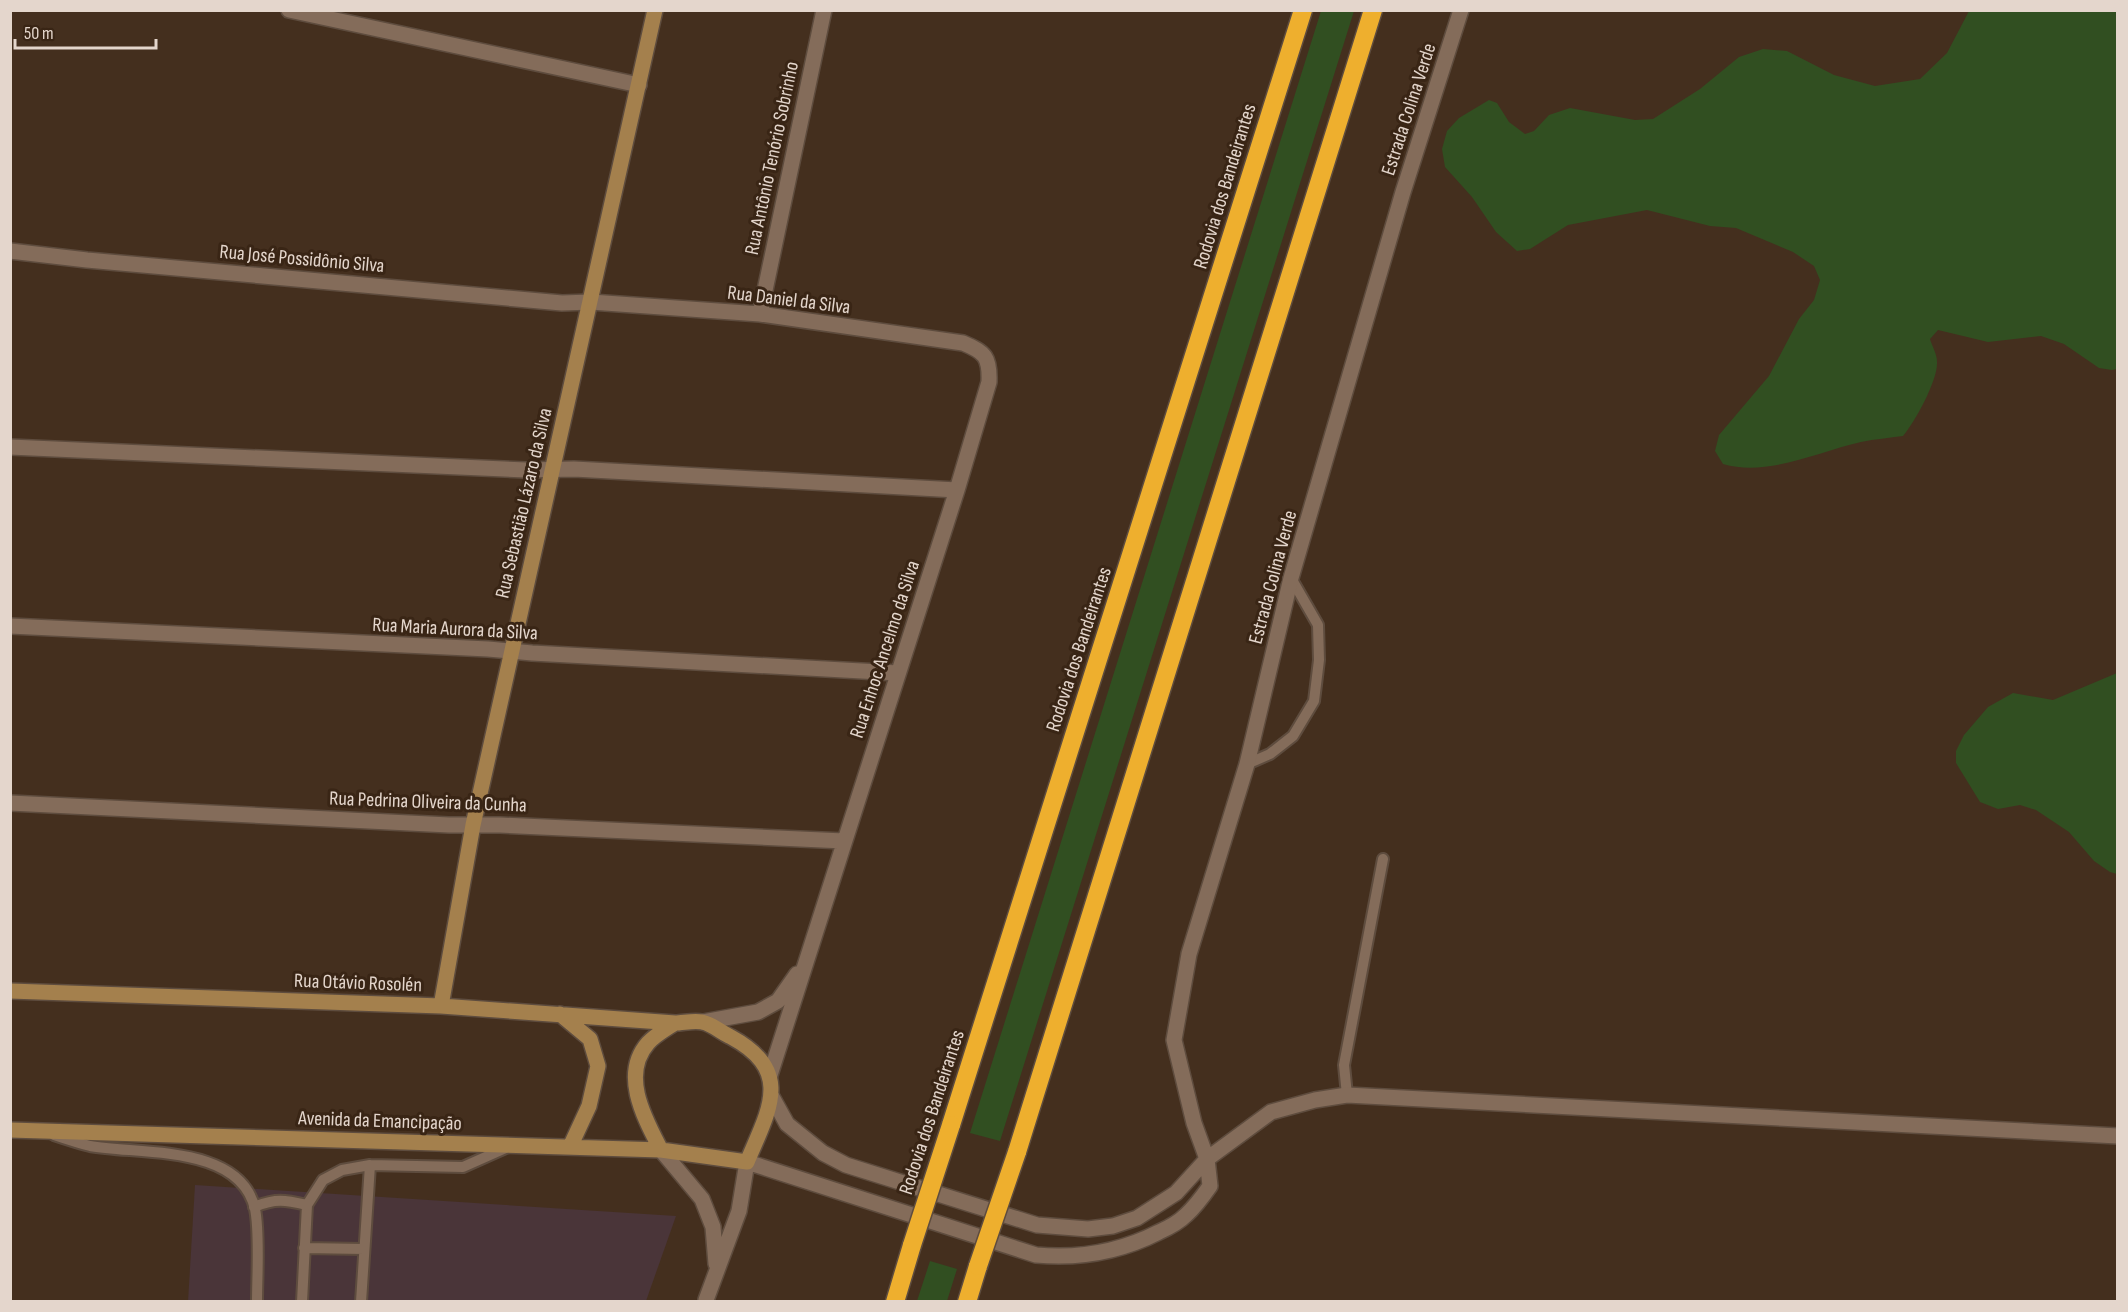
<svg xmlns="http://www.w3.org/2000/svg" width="2128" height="1312" viewBox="0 0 2128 1312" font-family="'Sofia Sans Condensed',sans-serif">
<rect width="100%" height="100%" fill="#442f1e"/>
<path fill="#4a3539" d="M195,1185L676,1216L646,1301L188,1302Z"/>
<path fill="#314f21" d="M1321,11H1354L1000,1141L970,1133Z
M1969,11H2117V369L2112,370L2099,368L2064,344L2041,336L1988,342L1938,330L1930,339C1932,346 1937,354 1937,362C1938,380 1915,422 1903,436C1889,438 1875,439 1861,442C1817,452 1768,477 1723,464L1715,451L1719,435L1769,376L1799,319L1814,300L1820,280L1814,266L1793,252L1736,228L1710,226L1647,210L1568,225L1530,249L1517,251L1496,232L1472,197L1445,167L1442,149L1447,131L1459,118L1489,100L1497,103L1509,122L1525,134L1534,131L1549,115L1570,108L1635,120L1653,119L1700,89L1739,57L1763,49L1787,51L1834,75L1875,86L1920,79L1947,53Z
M2117,673V874L2110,872L2094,861L2069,832L2036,810L2020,805L1998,809L1980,802L1956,763V751L1964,735L1988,707L2013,693L2053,700Z
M930,1261L957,1269L947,1301H917Z"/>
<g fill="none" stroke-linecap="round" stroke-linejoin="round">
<defs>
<path id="lane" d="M1247,764L1270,754L1293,736L1314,701L1319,660L1318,625L1291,578
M1347,1095L1344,1065L1383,859
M54,1135C66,1139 78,1143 90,1146C141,1155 240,1144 255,1209C260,1233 257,1276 257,1302
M254,1207C276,1198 285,1200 307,1205
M304,1248L364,1249
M302,1302L307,1205L323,1180L342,1170L370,1165L463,1167L508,1147
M361,1302L370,1165"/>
<path id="street" d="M289,10L639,85
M10,251L87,260L562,303L591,302L760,314L963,343C985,352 990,357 989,382L957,490L770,1075
M760,314L824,10
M10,447L526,470L574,469L957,490
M10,626L488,649L532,653L898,673
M10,803L449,825H500L844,841
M703,1022L758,1012L778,1001L797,974
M772,1097L787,1124L823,1153L846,1165L1037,1225L1088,1229L1113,1226L1137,1218L1176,1193L1207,1159L1271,1112L1315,1100L1347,1095L2118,1136
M661,1150L702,1199L713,1227L716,1264
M706,1300L739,1211L747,1162L1036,1255C1079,1259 1120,1252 1159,1232C1168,1228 1179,1222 1186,1215C1195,1207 1203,1196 1210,1186L1207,1159L1194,1123L1174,1040L1189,954L1247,764L1291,578L1403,192L1461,10"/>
<path id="secondary" d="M10,991L441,1006L675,1023C683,1023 694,1020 702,1022C712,1024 722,1033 731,1037C794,1071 769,1110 747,1162L661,1150L10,1130
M441,1006L473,825L655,10
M560,1014L590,1039L598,1066L589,1106L570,1147
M661,1150C645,1119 620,1075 648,1043C655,1035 666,1029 675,1023"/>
<path id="highway" d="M951,1125L1303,10
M1017,1152L1373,10
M895,1302L912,1245
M967,1302L978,1266"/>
</defs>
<use href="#lane" stroke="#5e4c3e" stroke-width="14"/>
<use href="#street" stroke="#5e4c3e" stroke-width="18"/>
<use href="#secondary" stroke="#5e4c3e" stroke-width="18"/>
<use href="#highway" stroke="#5e4c3e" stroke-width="21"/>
<use href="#lane" stroke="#846c5a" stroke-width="10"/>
<use href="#street" stroke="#846c5a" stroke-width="15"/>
<use href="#secondary" stroke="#a4804d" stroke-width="15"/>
<use href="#highway" stroke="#eeaf2e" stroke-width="18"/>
<defs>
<path id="highway-bridge" d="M912,1245L951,1125
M978,1266L1017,1152"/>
</defs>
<use href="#highway-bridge" stroke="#5e4c3e" stroke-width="21" stroke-linecap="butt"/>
<use href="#highway-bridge" stroke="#eeaf2e" stroke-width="18"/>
</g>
<g text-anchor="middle" stroke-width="6" stroke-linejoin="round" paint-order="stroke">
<g font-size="20" fill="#e4d6cc" stroke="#392515">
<text transform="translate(1408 109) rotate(-72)" y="7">Estrada Colina Verde</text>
<text transform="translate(771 158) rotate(-78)" y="7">Rua Antônio Tenório Sobrinho</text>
<text transform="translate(1224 186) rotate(-73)" y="7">Rodovia dos Bandeirantes</text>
<text transform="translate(302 258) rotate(5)" y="7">Rua José Possidônio Silva</text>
<text transform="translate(789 299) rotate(7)" y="7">Rua Daniel da Silva</text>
<text transform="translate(523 503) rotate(-77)" y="7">Rua Sebastião Lázaro da Silva</text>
<text transform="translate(1272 577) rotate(-75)" y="7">Estrada Colina Verde</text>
<text transform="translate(455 628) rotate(3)" y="7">Rua Maria Aurora da Silva</text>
<text transform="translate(884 649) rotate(-72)" y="7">Rua Enhoc Ancelmo da Silva</text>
<text transform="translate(1078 649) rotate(-72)" y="7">Rodovia dos Bandeirantes</text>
<text transform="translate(428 801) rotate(2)" y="7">Rua Pedrina Oliveira da Cunha</text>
<text transform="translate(358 982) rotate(2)" y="7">Rua Otávio Rosolén</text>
<text transform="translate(931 1112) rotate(-72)" y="7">Rodovia dos Bandeirantes</text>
<text transform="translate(380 1120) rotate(2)" y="7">Avenida da Emancipação</text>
</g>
</g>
<rect width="2128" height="1312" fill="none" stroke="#e4d6cc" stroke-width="24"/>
<path d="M15 39v9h141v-9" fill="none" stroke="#e4d6cc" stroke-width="3"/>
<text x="24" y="39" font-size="18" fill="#e4d6cc" stroke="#392515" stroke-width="4.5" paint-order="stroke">50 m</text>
</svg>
